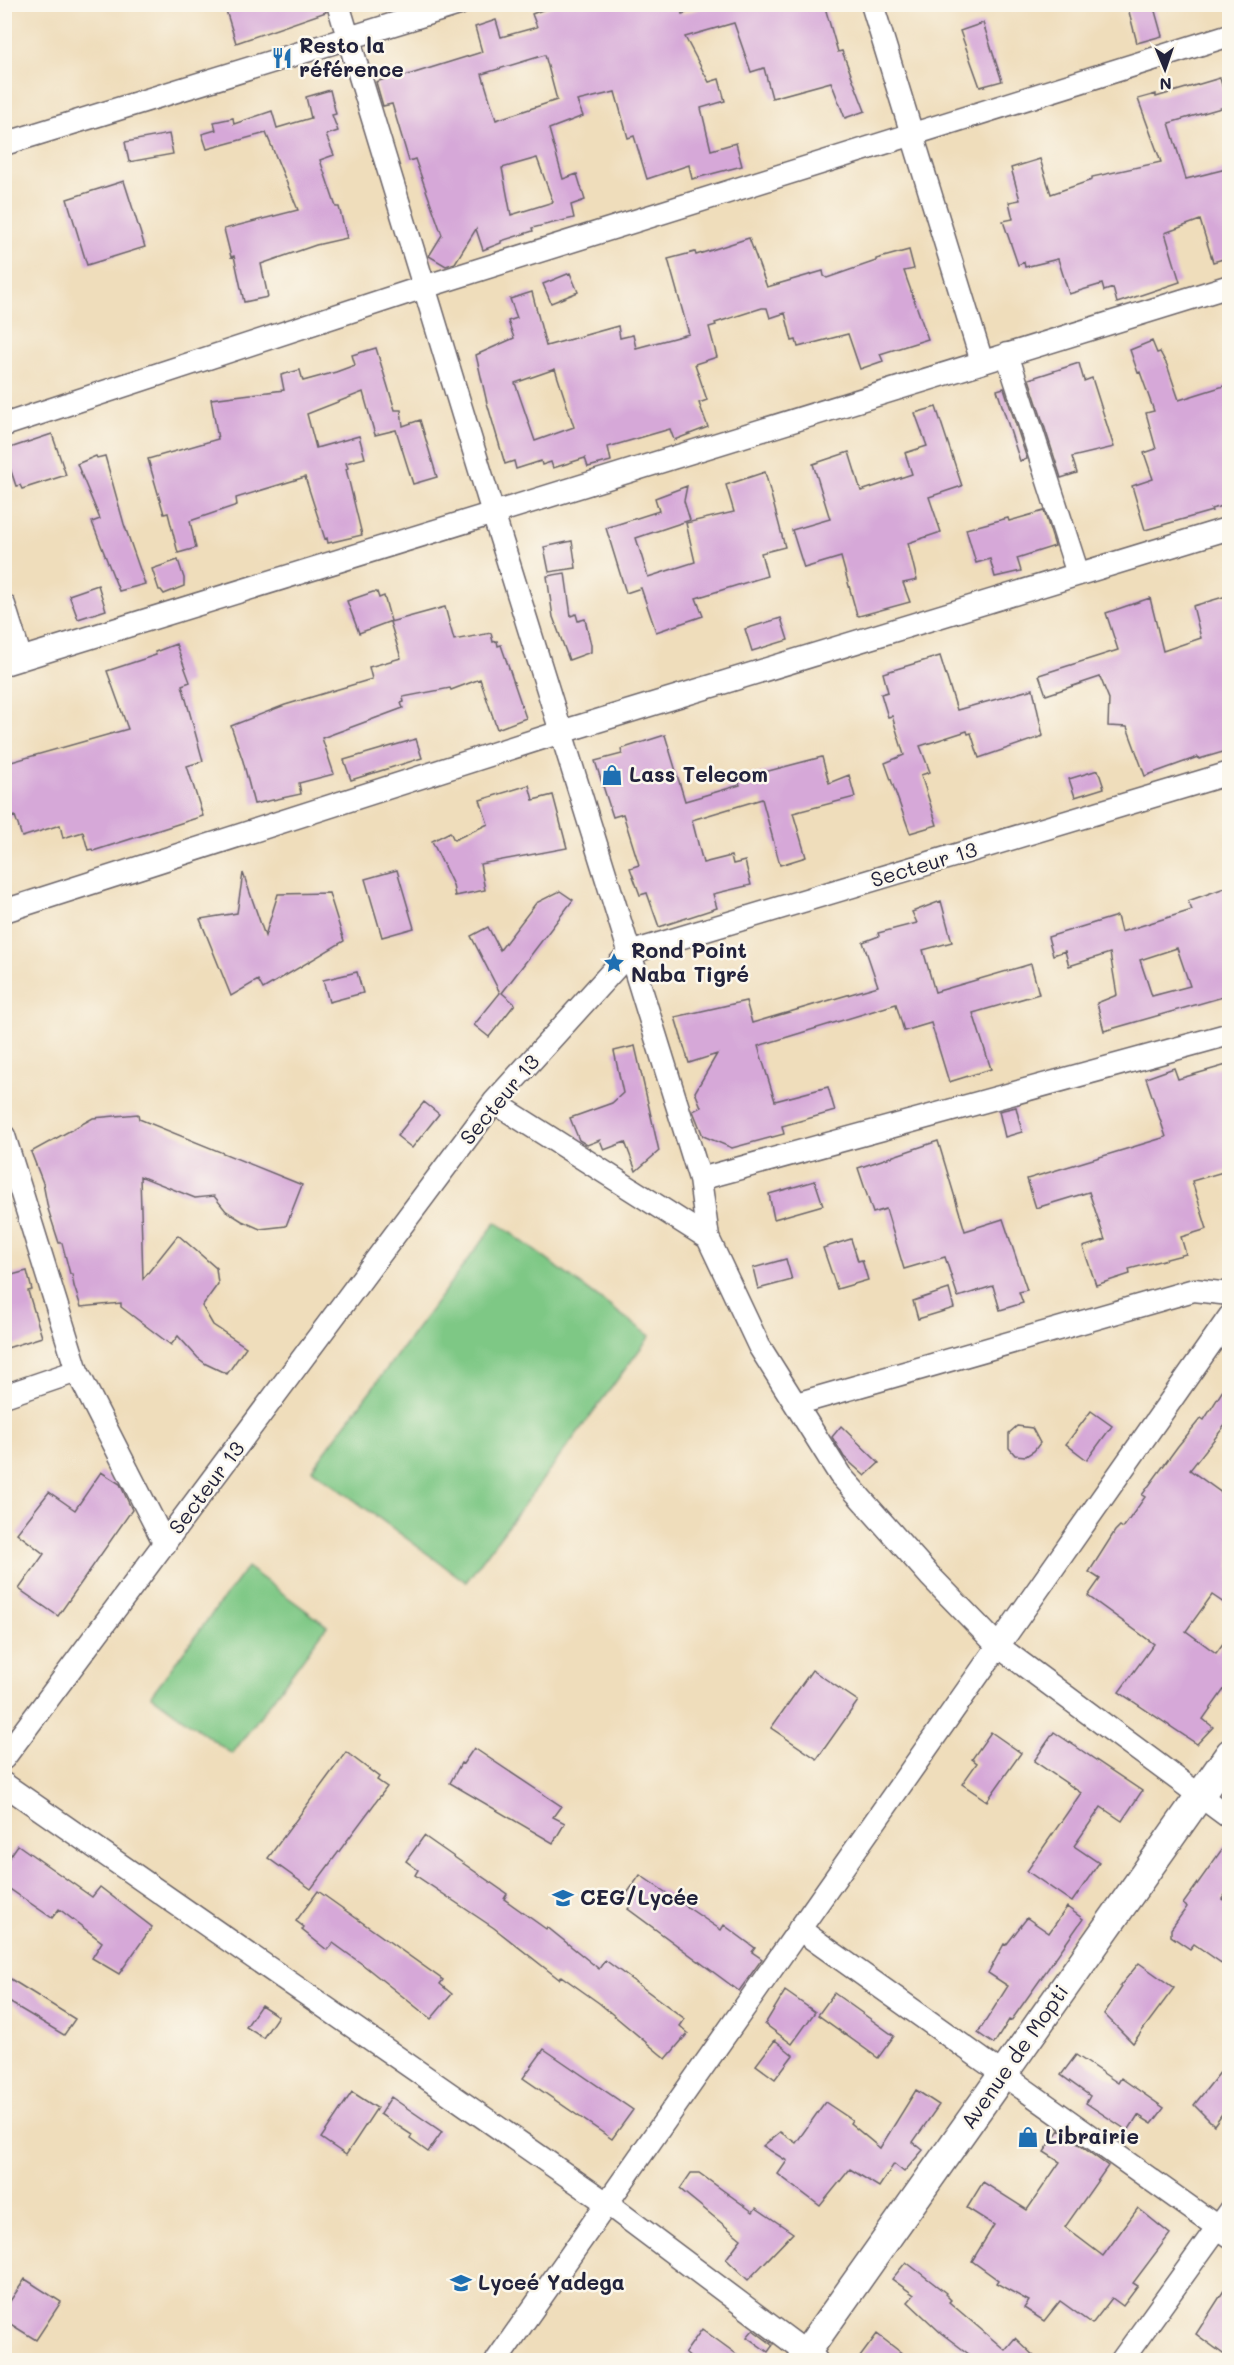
<svg xmlns="http://www.w3.org/2000/svg" width="1234" height="2365" viewBox="0 0 1234 2365" font-family="Mali,sans-serif">
<rect width="100%" height="100%" fill="#fbf7ec"/>
<filter id="ink" filterUnits="userSpaceOnUse"><feTurbulence type="fractalNoise" baseFrequency=".0167" numOctaves="2"/><feDisplacementMap in="SourceGraphic" scale="12" xChannelSelector="R" yChannelSelector="G"/><feConvolveMatrix kernelMatrix="1 2 1 2 8 2 1 2 1" color-interpolation-filters="sRGB"/></filter>
<filter id="wash" filterUnits="userSpaceOnUse"><feTurbulence type="fractalNoise" baseFrequency=".008" numOctaves="4" result="noise"/><feDisplacementMap in="SourceGraphic" scale="24" xChannelSelector="R" yChannelSelector="G"/><feGaussianBlur stdDeviation="1.35" result="paint"/><feColorMatrix in="noise" values="0 0 0 0 0 0 0 0 0 0 0 0 0 0 0 0 0 1.4 0 .05"/><feComposite in="paint" operator="in"/></filter>
<g filter="url(#wash)">
<rect width="100%" height="100%" fill="#efddbb"/>
<path fill="#7ec885" stroke="#507560" stroke-width="1.5" d="M496,1222L650,1336L466,1582L312,1469Z
M247,1567L327,1626L232,1754L151,1695Z"/>
<g id="blocks">
<path fill="#d6a8d8" fill-rule="evenodd" d="M224,4H325L326,12L236,43Z
M558,4H680L682,14L715,4H824L838,52L842,51L865,111L845,118L831,82L772,98L764,68L751,72L734,23L685,37L709,82L719,79L725,101L701,108L711,150L736,143L742,166L692,179L689,165L647,179L634,136L628,138L615,92L577,101L583,116L549,129L563,179L577,174L585,200L571,205L574,218L532,228L533,231L501,241V243L483,250L476,229L455,263L446,266L429,256L442,235L415,159L409,161L392,104L383,106L376,82L394,76L395,79L482,52L475,27L496,20L501,37L537,27L532,14ZM545,55L557,100L496,120L482,74ZM537,158L553,202L511,215L502,168Z
M1140,4H1153L1162,36L1137,43L1128,8Z
M983,23L1002,81L980,87L960,31Z
M1220,78L1228,106L1169,123L1186,179L1230,168V257L1213,262L1200,220L1165,233L1180,282L1117,303L1113,288L1104,291L1102,284L1069,294L1058,259L1025,267L1024,262L1018,265L1003,221L1013,219L1009,202L1020,200L1011,168L1040,159L1051,194L1092,180V177L1161,162L1138,99L1156,94V97Z
M330,90L336,114L332,115L338,131L326,135L334,155L320,160L336,207H339L347,238L316,245L261,264L268,297L244,302L234,256L231,257L224,229L298,210L266,133L207,149L202,134L216,130L214,122L233,118L234,124L272,111L277,128L311,118L306,97Z
M169,134L173,154L129,162L125,142Z
M124,181L145,247L87,265L67,199Z
M749,238L767,287L823,271L824,276L827,278L876,261V259L909,250L914,269L904,271L928,339L880,354L883,361L860,369L848,334L798,347L796,340L792,341L785,313L770,318L767,308H762L715,323L716,325L709,327L717,357L695,364L707,400L699,403L708,427L674,440L670,429L608,447L611,461L588,467L585,458L553,468L551,462L542,465L541,461L516,469L514,461L505,464L487,403L476,355L514,338L508,321L517,318L510,299L532,292L546,346L618,326L620,338L633,335L636,348L689,334L668,259L695,252L696,255ZM555,369L574,427L535,441L515,383Z
M570,273L578,292L551,303L543,284Z
M1152,341L1157,353L1160,352L1167,365L1179,400L1230,384V504L1211,509L1212,511L1145,530L1132,486L1153,479L1144,453L1156,449L1146,413L1154,411L1140,372L1138,373L1130,350Z
M376,348L395,410H401L403,426L420,420L437,477L413,484L396,430L375,435L363,392L307,414L316,448L359,436L365,458L346,463L348,468L346,469L362,535L328,543L327,538L325,539L305,477L236,498L237,505L190,521L196,548L178,553L168,513L164,514L148,459L218,439L211,399L284,390L281,375L300,370L303,381L336,372L355,365L352,355Z
M1079,363L1084,381L1092,378L1114,447L1072,457L1077,473L1061,478L1029,379Z
M1004,388L1027,459L1020,461L997,390Z
M936,407L962,486L929,497L941,532L908,543L917,580L903,583L910,602L859,616L857,615L841,557L804,568L792,530L830,519L813,464L849,452L861,491L912,474L905,453L927,446L915,413Z
M52,434L66,475L22,489L20,485L16,486L4,450Z
M96,456L97,458L105,456L124,524L145,584L119,591L92,522L100,519L77,464Z
M765,472L785,547L761,553L767,576L696,598L703,616L656,632L641,588L626,593L606,528L659,511L655,498L687,486L684,501L690,520L636,538L648,577L695,562L686,523L734,512L726,485Z
M1044,511L1055,546L1017,558L1021,571L995,577L990,559L976,563L966,529L1008,518L1009,521Z
M572,541L576,568L549,572L544,547Z
M178,560L184,578V586L164,594L161,590H159L152,569Z
M565,573L571,616L576,614L578,621L585,619L591,645V652L569,660L553,617L547,576Z
M98,585L106,610L78,619L69,595Z
M373,592H377L379,598L384,596L391,621L359,633L347,601Z
M1230,595V750L1199,759L1198,757L1145,776L1127,727L1108,726L1109,699L1100,677L1046,695L1039,675L1118,650L1106,613L1150,598L1163,651L1201,638L1193,606Z
M445,607L454,640L491,633L493,642L497,641L498,646L501,645L526,718L497,729L480,679L451,690L450,688L403,697L404,702L401,703L403,708L322,738L334,774L299,783L301,794L254,804L243,761L231,726L285,705L372,679L369,667L401,658L390,622Z
M781,618L788,640L752,651L745,629Z
M176,644L190,682L182,685L203,761L187,766L203,816L93,851L92,849L88,850L83,832L63,838L60,825L22,837L15,816L4,821V764L128,729L107,671L156,655L155,652Z
M940,656L957,710L1033,689L1043,736L979,758L971,733L968,734L967,731L920,746L930,772L921,775L937,825L910,833L885,763L904,755L892,716L888,717L881,694L888,692L883,673Z
M665,735L685,801L740,785L738,779L822,757L829,783L849,775L855,797L793,813L806,857L780,865L762,799L692,820L703,863L731,856L733,864L745,861L751,885L713,894L717,908L659,927L647,893L640,895L630,868L639,865L623,814L613,817L595,761L622,754L621,749Z
M416,739L422,758L351,780L344,760Z
M1098,770L1104,788L1075,797L1069,779Z
M529,785L533,800L553,795L567,848L480,864L485,890L455,896L453,885L432,841L450,832L454,840L488,824L480,800Z
M397,870L414,928L382,937L365,879Z
M243,873L265,936L278,894L329,893L344,941L263,989L258,980L231,996L200,919L237,913Z
M1230,886V995L1104,1031L1097,1003L1117,995L1110,953L1069,966L1065,951L1053,955L1048,937L1117,916L1121,932L1192,910L1188,901ZM1177,948L1190,986L1152,996L1140,960Z
M560,891L573,900L502,993L515,1004L489,1037L474,1025L500,993L471,936L488,927L500,950L536,903Z
M941,901L952,942L923,950L935,992L1031,964L1039,994L973,1013L991,1069L949,1082L931,1023L904,1031L896,1004L758,1046L775,1101L828,1087L835,1111L782,1126L784,1134L732,1148L703,1136L693,1111L701,1107L695,1092L717,1054L689,1063L675,1017L746,1001L752,1023L878,986L863,942L879,936L878,933L917,923L912,912Z
M357,972L363,993L329,1002L323,980Z
M635,1046L659,1151L636,1171L625,1142L604,1150L600,1140L587,1145L579,1140L570,1118L612,1103L623,1093L614,1051Z
M1230,1064V1170L1192,1181L1207,1229L1181,1237L1186,1254L1129,1269L1130,1274L1096,1285L1083,1247L1105,1240L1089,1192L1036,1208L1027,1179L1166,1137L1146,1078L1174,1068L1178,1079Z
M424,1102L439,1114L412,1148L397,1136Z
M1016,1107L1022,1132L1005,1137L999,1111Z
M138,1114L139,1119L302,1185L286,1226L260,1229L242,1221L226,1211L214,1196L195,1198L140,1176L143,1279L178,1235L216,1268L218,1284L202,1306L213,1325L246,1347L227,1374L206,1364L198,1358L178,1336L171,1345L121,1307V1303L81,1307L74,1286L72,1274H70L62,1243H59L48,1209L43,1183L31,1152L93,1118Z
M938,1141L965,1231L1003,1219L1027,1290L1019,1292L1023,1303L1000,1310L993,1286L958,1297L945,1257L904,1269L886,1209L873,1213L858,1168Z
M815,1181L823,1205L774,1219L769,1194Z
M851,1239L858,1261L862,1260L868,1280L837,1289L823,1248Z
M786,1259L792,1280L758,1289L753,1268Z
M27,1271L32,1290L28,1291L42,1337L4,1349V1277Z
M949,1289L954,1308L918,1319L913,1301Z
M1230,1379V1419L1190,1470L1230,1499V1607L1212,1595L1186,1631L1216,1653L1230,1634V1681L1203,1719L1213,1727L1197,1744L1119,1692L1154,1644L1088,1596L1100,1579L1089,1572L1115,1531L1120,1526L1123,1528L1145,1497L1142,1495L1178,1446L1201,1418L1204,1420Z
M1091,1411L1112,1426L1087,1460L1066,1444Z
M841,1426L879,1463L865,1476L844,1457L832,1437Z
M1017,1426L1032,1428L1040,1443L1034,1451L1026,1456L1015,1455L1009,1448V1433Z
M101,1472L120,1484L132,1510L58,1616L19,1589L44,1554L17,1533L49,1492L75,1510Z
M812,1670L858,1701L817,1759L771,1728Z
M991,1732L1021,1753L987,1801L962,1784L977,1763L972,1759Z
M1054,1732L1142,1791L1122,1821L1101,1807L1074,1846L1099,1863L1072,1902L1027,1871L1081,1793L1034,1761Z
M474,1748L561,1806L553,1817L565,1823L553,1843L450,1783L461,1763L463,1764Z
M346,1752L379,1777L377,1780L387,1787L311,1889L268,1858Z
M424,1836L507,1894L504,1899L546,1929L547,1927L599,1969L605,1960L685,2019L680,2026L688,2033L666,2059L599,2003L561,1976L559,1979L494,1928L415,1875L418,1870L406,1861Z
M1230,1838V1888L1222,1899L1230,1904V1969L1194,1944L1190,1949L1171,1936V1929L1187,1907L1183,1904Z
M18,1845L92,1897L100,1887L152,1927L119,1974L92,1958L102,1942L59,1909L52,1918L4,1885V1865Z
M640,1875L721,1930L724,1925L755,1948L752,1952L762,1959L739,1991L628,1909L631,1905L623,1899Z
M318,1891L443,1980L440,1984L452,1994L431,2019L362,1964L333,1943L327,1950L302,1930L304,1927L296,1921Z
M1067,1907L1083,1919L1011,2021L1009,2020L994,2044L978,2033L1008,1986L988,1973L1004,1944L1006,1945L1027,1918L1049,1933Z
M1139,1963L1174,1988L1133,2043L1104,2014L1122,1987L1120,1986Z
M4,1975L75,2019L64,2035L4,1999Z
M785,1991L815,2012L792,2044L765,2024Z
M834,1993L894,2036L878,2058L818,2015Z
M261,2005L278,2016L263,2038L246,2027Z
M775,2040L793,2055L775,2079L756,2065Z
M544,2049L633,2110L612,2139L523,2078Z
M1076,2055L1118,2083L1121,2078L1164,2108L1152,2124L1138,2115L1128,2131L1086,2103L1090,2096L1061,2075Z
M1230,2060V2103L1214,2125L1194,2105Z
M916,2090L939,2105L913,2142L923,2150L904,2172L894,2164L879,2187L850,2169L820,2206L778,2174L787,2161L763,2146L780,2132L796,2143L825,2102L852,2120L850,2123L880,2148Z
M352,2092L377,2108L346,2155L321,2138Z
M391,2097L442,2132L428,2152L410,2139L412,2135L380,2114Z
M1059,2130L1108,2166L1065,2227L1103,2256L1138,2208L1170,2234L1133,2283L1138,2286L1123,2306L1112,2298L1092,2324L1060,2301L1044,2321L1024,2308L1029,2301L996,2283L998,2280L972,2261L994,2225L967,2208L983,2182L1027,2210L1060,2162L1044,2152Z
M691,2173H699L753,2212L756,2208L793,2233L748,2280L726,2259L741,2239L680,2189Z
M906,2262L946,2293L945,2294L951,2300L949,2302L1005,2350L1015,2338L1039,2361H978L941,2333L908,2302L914,2295L892,2279Z
M25,2279L61,2302L36,2340L4,2320V2310Z
M1230,2281V2359L1196,2334Z
M702,2329L746,2361H694L685,2353Z
M753,2330L773,2345L768,2352L747,2337Z
M877,2334L912,2361H857Z"/>
</g>
</g>
<g filter="url(#ink)">
<use href="#blocks" fill-opacity="0" stroke="#6a6368" stroke-width="1.5"/>
<g fill="none" stroke-linecap="round" stroke-linejoin="round">
<defs>
<path id="minor" d="M338,4L493,513L700,1179L708,1238L759,1346L840,1475L930,1576L998,1646L1230,1818
M872,4L982,362
M4,144L459,4
M1007,354L1078,574
M4,425L424,287L1230,35
M4,605L21,659
M4,664L1230,286
M4,911L561,732L1230,528
M494,1102L708,1238
M4,1136L77,1371L165,1544
M700,1179L1230,1034
M4,1396L77,1371
M796,1404L1194,1290L1230,1294
M4,1758L494,1102L629,953L1230,773
M4,1784L608,2204L816,2360
M799,1929L1230,2236
M497,2360L1230,1316
M1122,2360L1230,2210"/>
<path id="tertiary" d="M801,2360L1230,1753"/>
</defs>
<use href="#minor" stroke="#6a6368" stroke-width="25"/>
<use href="#tertiary" stroke="#6a6368" stroke-width="31"/>
<use href="#minor" stroke="#fff" stroke-width="22"/>
<use href="#tertiary" stroke="#fff" stroke-width="28"/>
</g>
</g>
<defs>
<symbol id="restaurant-bare" viewBox="-9 -9 18 18"><path d="M-5-6h1v4h1v-4h1v4h1v-4h1v5L-1.5 .5V6h-2V.5L-5-1ZM5-6V6H3V1.5H1.5Q1.5-4 5-6Z" fill="#1f6fb2" stroke="#fbf7ec" stroke-width="2.5" paint-order="stroke"/></symbol>
<symbol id="shop-bare" viewBox="-9 -9 18 18"><path d="M-5-2.5h2.3a2.7 3.5 0 0 1 5.4 0H5L5.5 6h-11ZM-1.5-2.5h3a1.5 2.3 0 0 0-3 0Z" fill="#1f6fb2" stroke="#fbf7ec" stroke-width="2.5" paint-order="stroke"/></symbol>
<symbol id="sight-bare" viewBox="-9 -9 18 18"><path d="M0-6L1.8-2.2L6-1.7L2.9 1.2L3.7 5.4L0 3.3L-3.7 5.4L-2.9 1.2L-6-1.7L-1.8-2.2Z" fill="#1f6fb2" stroke="#fbf7ec" stroke-width="2.5" paint-order="stroke"/></symbol>
<symbol id="school-bare" viewBox="-9 -9 18 18"><path d="M0-5L7-2L0 1L-7-2ZM-4 1L0 2.5L4 1V4Q0 6-4 4Z" fill="#1f6fb2" stroke="#fbf7ec" stroke-width="2.5" paint-order="stroke"/></symbol>
</defs>
<g fill-rule="evenodd">
<use href="#restaurant-bare" x="267" y="43" width="30" height="30"/>
<use href="#shop-bare" x="597" y="760" width="30" height="30"/>
<use href="#sight-bare" x="599" y="948" width="30" height="30"/>
<use href="#school-bare" x="548" y="1883" width="30" height="30"/>
<use href="#shop-bare" x="1013" y="2122" width="30" height="30"/>
<use href="#school-bare" x="446" y="2268" width="30" height="30"/>
</g>
<g text-anchor="middle" stroke-width="5" stroke-linejoin="round" paint-order="stroke">
<g font-size="21" font-weight="bold" fill="#22223b" stroke="#fbf7ec" text-anchor="start">
<text x="299" y="53">Resto la<tspan x="299" dy="24">référence</tspan></text>
<text x="629" y="782">Lass Telecom</text>
<text x="631" y="958">Rond Point<tspan x="631" dy="24">Naba Tigré</tspan></text>
<text x="580" y="1905">CEG/Lycée</text>
<text x="1045" y="2144">Librairie</text>
<text x="478" y="2290">Lyceé Yadega</text>
</g>
<g font-size="21" fill="#22223b" stroke="#fbf7ec">
<text transform="translate(924 865) rotate(-17)" y="7">Secteur 13</text>
<text transform="translate(500 1100) rotate(-50)" y="7">Secteur 13</text>
<text transform="translate(207 1488) rotate(-53)" y="7">Secteur 13</text>
<text transform="translate(1015 2057) rotate(-55)" y="7">Avenue de Mopti</text>
</g>
</g>
<rect width="1234" height="2365" fill="none" stroke="#fbf7ec" stroke-width="24"/>
<g transform="translate(1165 69) rotate(178)" stroke="#fbf7ec" stroke-width="4.5" paint-order="stroke">
<path d="M0-4.5L10 22L0 15L-10 22Z" fill="#22223b"/>
<text y="-9" font-size="16" font-weight="bold" text-anchor="middle" fill="#22223b">N</text>
</g>
</svg>
